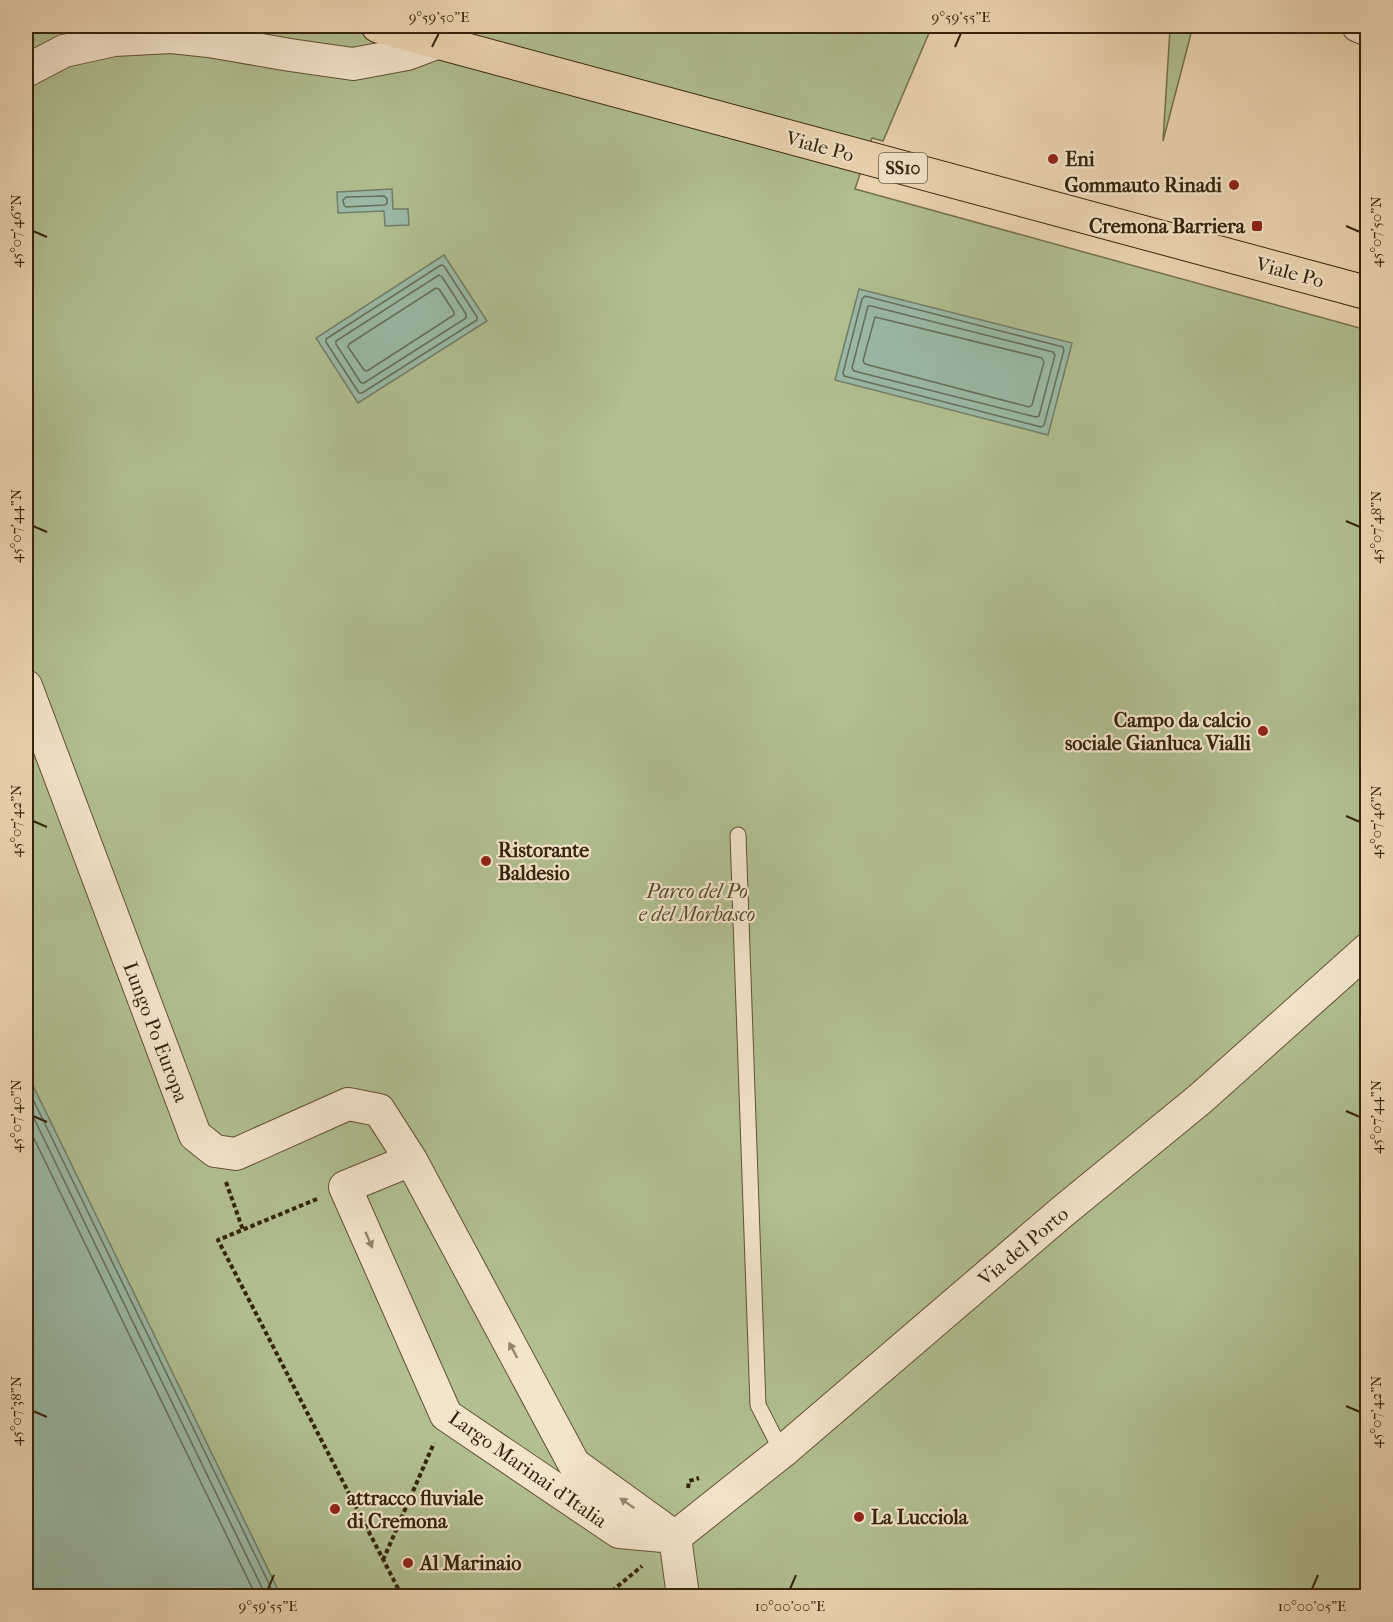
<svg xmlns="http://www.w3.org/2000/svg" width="1393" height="1622" viewBox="0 0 1393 1622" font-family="'IM FELL French Canon',serif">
<rect width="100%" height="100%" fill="#ecd6b1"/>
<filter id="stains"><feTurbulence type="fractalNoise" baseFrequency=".00333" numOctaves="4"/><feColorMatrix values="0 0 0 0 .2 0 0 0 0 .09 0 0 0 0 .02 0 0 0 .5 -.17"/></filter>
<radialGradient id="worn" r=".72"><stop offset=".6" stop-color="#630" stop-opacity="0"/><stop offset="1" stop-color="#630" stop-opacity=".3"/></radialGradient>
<path fill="#b1bf91" stroke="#73714e" stroke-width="1.5" d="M26,26H932L883,141L872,138L855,189L1367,330V1596H26Z
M1157,26H1193L1163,141L1170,29Z"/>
<path fill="#9abaa7" stroke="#727e69" stroke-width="1.5" d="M392,189L393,209H408L409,225L385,226L384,211L338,213L337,192Z
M444,255L487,321L358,403L316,338Z
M859,289L1072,343L1048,435L835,380Z
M26,1071L281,1596H26Z"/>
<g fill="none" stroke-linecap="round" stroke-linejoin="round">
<path stroke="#686e59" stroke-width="1.5" d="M384,196L387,199V203L385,205L346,207L344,205L343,200L346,197Z
M441,265L444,266L477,317V320L362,393H359L326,342V339Z
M439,275L442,277L466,314V318L364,383H361L336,344V341Z
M436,288L439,289L454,312V315L367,371L364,370L348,347L349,344Z
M865,296L1063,347L1064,350L1044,425L1041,427L844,376L843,373L862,299Z
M868,306H871L1053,352L1055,355L1039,416L1036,417L854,371L852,368Z
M875,317L1042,358L1044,362L1032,405L1029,407L865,364L863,361Z
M26,1085L275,1596
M26,1102L266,1596
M26,1122L256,1596"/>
<defs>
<path id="service" d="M738,835L758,1405L782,1452"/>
<path id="minor" d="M1358,26L1368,30
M26,71L64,51L114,40L171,37L209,41L290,55L353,64L407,54L439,42
M26,686L195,1135L215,1151L236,1154L348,1104L379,1110L411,1160L574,1464L675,1537
M411,1160L345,1187L446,1415L619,1532L674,1537
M675,1537L782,1452L1062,1212L1200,1099L1368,949
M675,1537L683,1596"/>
<path id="primary" d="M378,26L1368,293"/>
</defs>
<use href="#service" stroke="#635034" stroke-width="17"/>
<use href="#minor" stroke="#635034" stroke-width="34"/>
<use href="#primary" stroke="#35230b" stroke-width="35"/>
<path stroke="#35230b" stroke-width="4" stroke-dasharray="4.5 3" stroke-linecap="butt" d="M26,1038L32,1036
M226,1182L243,1230
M317,1199L218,1240L402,1596
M688,1488L689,1481L699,1478
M383,1560L434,1443
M606,1596L642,1566"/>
<use href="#service" stroke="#f3e4cc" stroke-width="15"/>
<use href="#minor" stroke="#f3e4cc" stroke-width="32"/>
<use href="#primary" stroke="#ecd6b1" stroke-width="33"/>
</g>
<defs><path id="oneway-solid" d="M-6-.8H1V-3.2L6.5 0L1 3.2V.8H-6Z" transform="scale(1.5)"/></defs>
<g fill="#94846c">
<use href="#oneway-solid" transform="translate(369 1240) rotate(66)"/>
<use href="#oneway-solid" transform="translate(513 1350) rotate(-118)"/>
<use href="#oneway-solid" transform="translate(627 1503) rotate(-145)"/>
</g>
<path fill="none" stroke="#35230b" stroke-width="2" d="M432,47L439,33M955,47L961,33M1346,226L1360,232M33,231L47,237M1346,521L1360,527M33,526L47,532M1346,816L1360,822M33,821L47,827M1346,1111L1360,1117M33,1116L47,1122M1346,1406L1360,1412M33,1411L47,1417M268,1589L274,1575M790,1589L796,1575M1312,1589L1318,1575"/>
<g fill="#8f2418" stroke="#f3e4cc" stroke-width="2">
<circle cx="1053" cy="159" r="6"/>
<circle cx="1234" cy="185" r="6"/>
<rect x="1251" y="220" width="12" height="12" rx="3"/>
<circle cx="1263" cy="731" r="6"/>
<circle cx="486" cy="861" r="6"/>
<circle cx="335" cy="1509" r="6"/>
<circle cx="859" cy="1517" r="6"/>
<circle cx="408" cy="1563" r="6"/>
</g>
<g text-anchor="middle" stroke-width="4.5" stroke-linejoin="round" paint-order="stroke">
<rect fill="#f3e4cc" stroke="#6e5d45" stroke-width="1.5" x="879" y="153" width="48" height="30" rx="4.5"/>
<g font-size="18" font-weight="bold" fill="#35230b">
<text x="903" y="174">SS10</text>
</g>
<g font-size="20" fill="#35230b" stroke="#f3e4cc">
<text transform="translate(820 146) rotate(15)" y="7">Viale Po</text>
<text transform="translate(1290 272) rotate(15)" y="7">Viale Po</text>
<text transform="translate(156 1032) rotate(69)" y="7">Lungo Po Europa</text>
<text transform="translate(1023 1246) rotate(-40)" y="7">Via del Porto</text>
<text transform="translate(528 1469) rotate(35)" y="7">Largo Marinai d'Italia</text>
</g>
<g font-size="20" font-weight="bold" fill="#35230b" stroke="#f3e4cc" text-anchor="start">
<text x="1065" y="166">Eni</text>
<text x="1222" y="192" text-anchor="end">Gommauto Rinadi</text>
<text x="1245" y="233" text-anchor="end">Cremona Barriera</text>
<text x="1251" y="727" text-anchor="end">Campo da calcio<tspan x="1251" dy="23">sociale Gianluca Vialli</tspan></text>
<text x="498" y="857">Ristorante<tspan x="498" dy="23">Baldesio</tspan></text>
<text x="347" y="1505">attracco fluviale<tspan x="347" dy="23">di Cremona</tspan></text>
<text x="871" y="1524">La Lucciola</text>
<text x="420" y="1570">Al Marinaio</text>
</g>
<g font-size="20" font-style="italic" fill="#544a2c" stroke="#f3e4cc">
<text x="697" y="898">Parco del Po<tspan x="697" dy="23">e del Morbasco</tspan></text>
</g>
</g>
<rect width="1393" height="1622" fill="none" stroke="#ecd6b1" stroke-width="66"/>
<rect x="33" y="33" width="1327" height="1556" fill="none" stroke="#35230b" stroke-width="2"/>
<g font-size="15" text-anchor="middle" fill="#35230b">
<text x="439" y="22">9°59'50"E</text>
<text x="961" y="22">9°59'55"E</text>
<text transform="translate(16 231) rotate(-90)" y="5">45°07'46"N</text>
<text transform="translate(1376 232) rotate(-90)" y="5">45°07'50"N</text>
<text transform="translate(16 526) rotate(-90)" y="5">45°07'44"N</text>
<text transform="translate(1376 527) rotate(-90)" y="5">45°07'48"N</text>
<text transform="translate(16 821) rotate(-90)" y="5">45°07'42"N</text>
<text transform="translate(1376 822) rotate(-90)" y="5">45°07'46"N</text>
<text transform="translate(16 1116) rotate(-90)" y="5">45°07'40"N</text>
<text transform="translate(1376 1117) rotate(-90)" y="5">45°07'44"N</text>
<text transform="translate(16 1411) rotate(-90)" y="5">45°07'38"N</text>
<text transform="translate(1376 1412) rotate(-90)" y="5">45°07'42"N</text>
<text x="268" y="1611">9°59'55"E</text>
<text x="790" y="1611">10°00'00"E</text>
<text x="1312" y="1611">10°00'05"E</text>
</g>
<rect width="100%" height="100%" filter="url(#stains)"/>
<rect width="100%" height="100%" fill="url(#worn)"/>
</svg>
